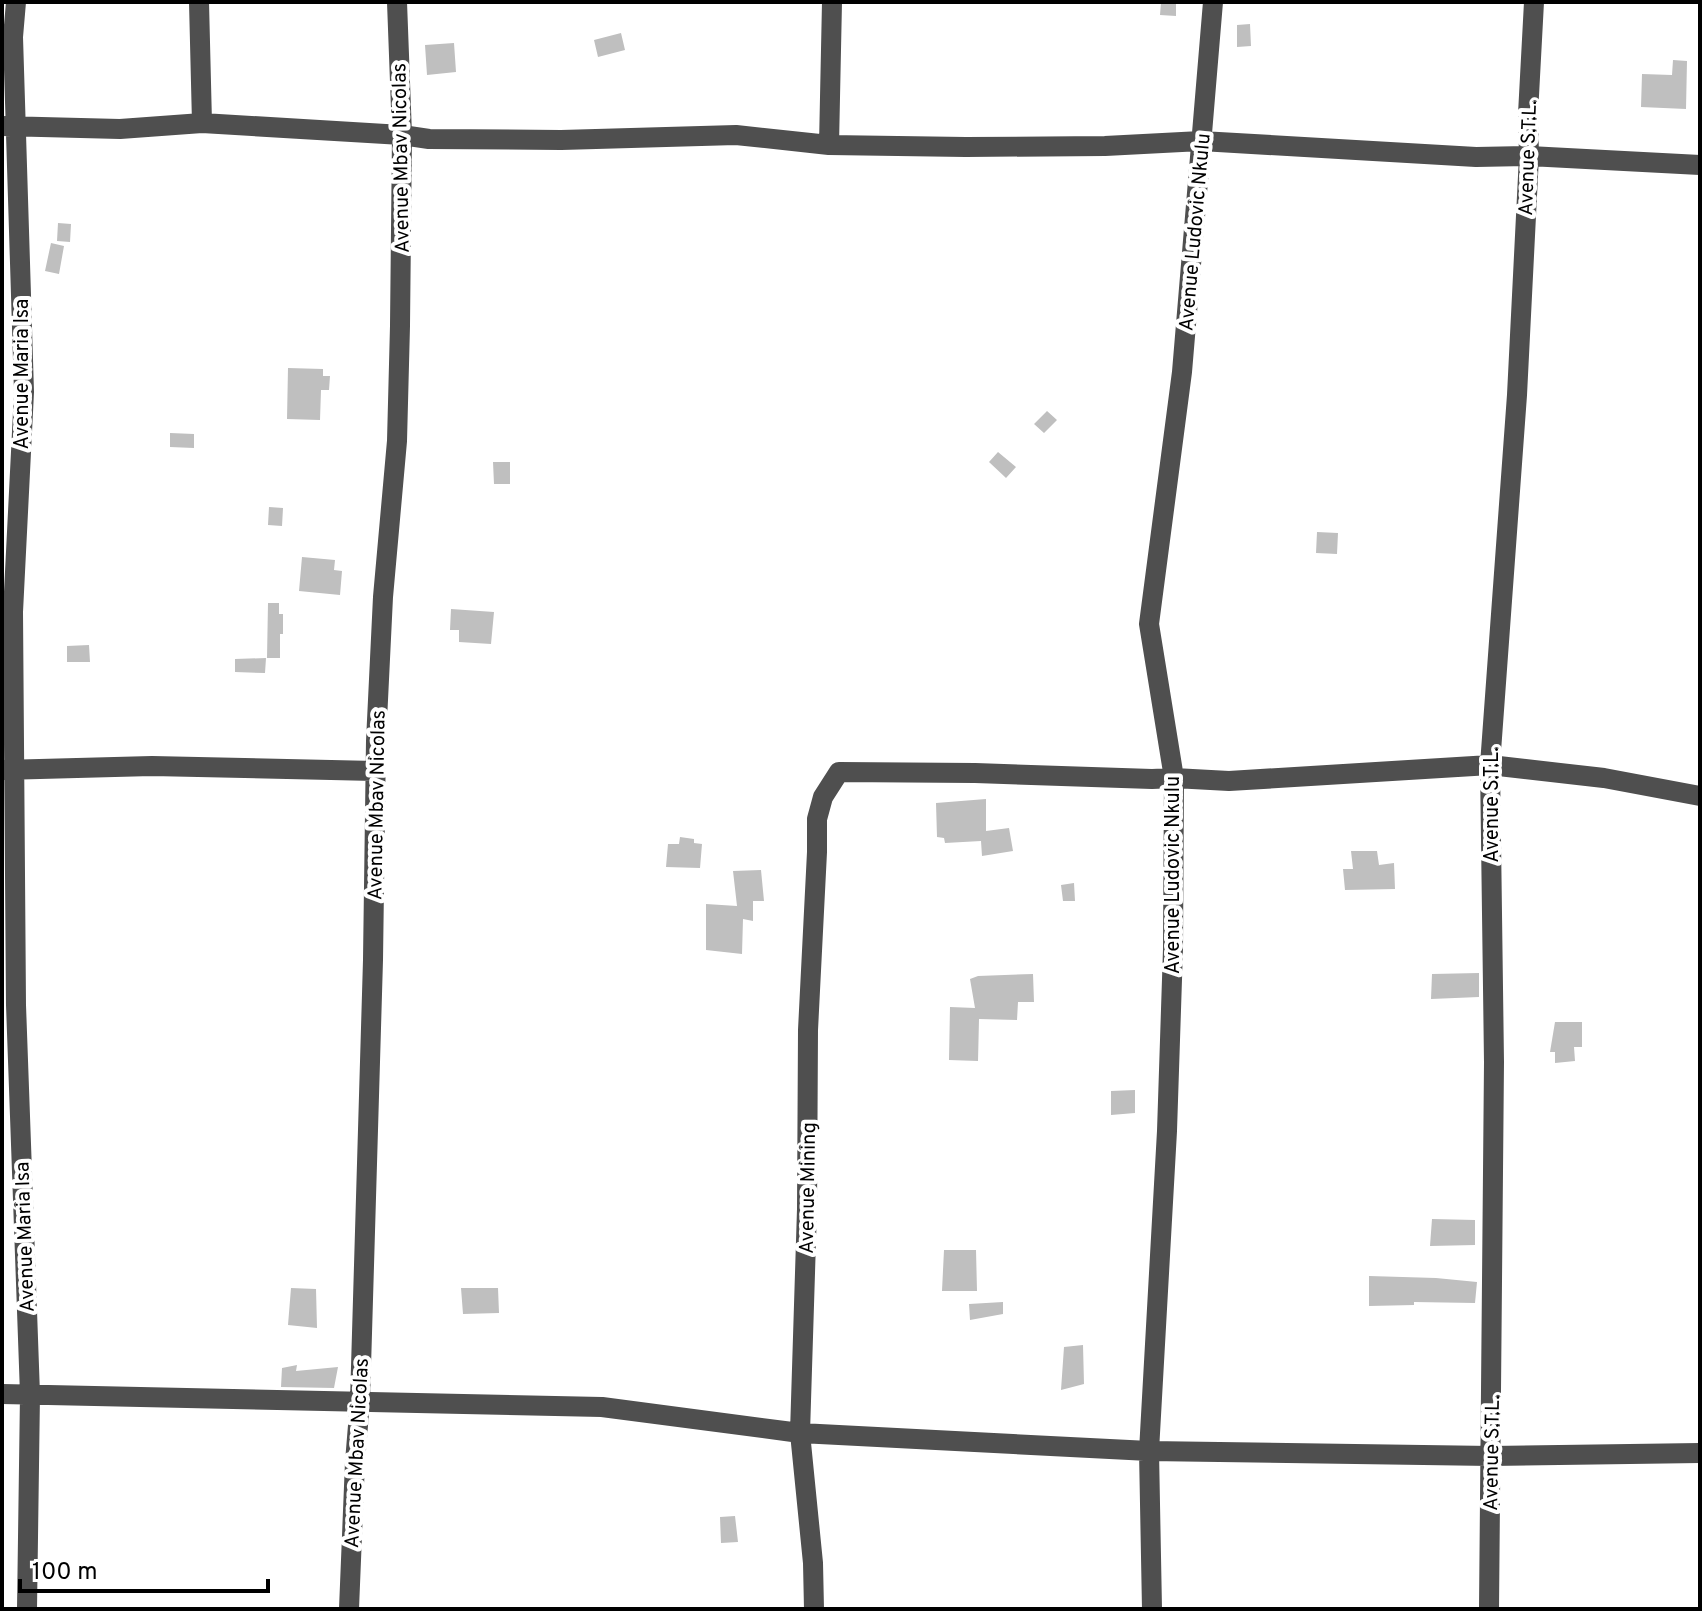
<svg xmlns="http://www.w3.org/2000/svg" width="1702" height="1611" viewBox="0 0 1702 1611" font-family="Overpass,sans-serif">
<rect width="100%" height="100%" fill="#fff"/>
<path fill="#bfbfbf" d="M1161,2H1176V16L1160,15Z
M1250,24L1251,46L1237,47V25Z
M621,33L625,50L598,57L594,40Z
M454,43L456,72L427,75L425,45Z
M1673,60L1687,61L1686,109L1641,107L1642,74L1672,75Z
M58,223L71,224L70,242L57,241Z
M51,243L64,246L59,274L45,271Z
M288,368L323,369V376H330L329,390H321L320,420L287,419Z
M1047,411L1057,420L1044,433L1034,424Z
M170,433L194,434V448L170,447Z
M998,452L1016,467L1006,478L989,462Z
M493,462H510V484H494Z
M269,507L283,508L282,526L268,525Z
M1317,532L1338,533L1337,554L1316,553Z
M302,557L335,560L334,570L342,571L340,595L299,591Z
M268,603H279V614H283V634H280V658H267Z
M451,609L494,612L491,644L459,642V630H450Z
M89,645L90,662H67V646Z
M266,658L265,673L235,672V659Z
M986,799V831L1009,828L1013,851L982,856L981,841L945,843L944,838L937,837L936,803Z
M680,837L694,839V843L702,844L700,868L666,867L668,844H679Z
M1351,851H1377L1379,865L1394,863L1395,889L1345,890L1343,869H1353Z
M761,870L764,901H753V921L743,919L742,954L706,950V904L737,906L733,871Z
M1074,883L1075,901H1063L1061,885Z
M1479,973V997L1431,999L1432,974Z
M1033,974L1034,1002H1018L1017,1020L979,1019L978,1061L949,1060L950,1007L975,1008L970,979L978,976Z
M1555,1022H1582V1047H1574L1575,1061L1555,1063V1052H1550Z
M1135,1090V1113L1111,1115V1091Z
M1432,1219L1475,1220V1245L1430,1246Z
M944,1250H976L977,1291H942Z
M1369,1276L1436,1278L1477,1282L1475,1303L1414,1302V1305L1369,1306Z
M291,1288L316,1289L317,1328L288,1325Z
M461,1288H498L499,1313L463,1314Z
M1003,1302V1314L970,1320L969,1304Z
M1083,1345L1084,1384L1061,1390L1064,1347Z
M297,1365L296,1371L338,1367L334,1388L281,1387L282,1368Z
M735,1516L738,1542L721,1543L720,1517Z"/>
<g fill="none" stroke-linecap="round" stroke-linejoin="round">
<path stroke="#4f4f4f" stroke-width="20" d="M16,2L13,37L24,392L13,612L16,1005L30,1394L27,1609
M199,2L202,123
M2,126L120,129L202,123L402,135L429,139L561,140L736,135L829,145L966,147L1105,146L1201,141L1476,157L1529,156L1700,165
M829,145L832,2
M2,770L152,766L375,771
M2,1394L602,1407L800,1433L1149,1451L1491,1456L1700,1453
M349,1609L355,1462L360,1401L373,960L376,741L383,597L397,441L400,326L402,135L397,2
M814,1609L813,1563L800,1433L807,1209L808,1030L817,852V819L823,797L839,772L975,773L1152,779L1174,778L1229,781L1490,765L1604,778L1700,796
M1152,1609L1149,1451L1167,1131L1173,949L1174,778L1149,624L1182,372L1213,2
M1489,1609L1494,1062L1490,765L1517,395L1529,156L1528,114L1534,2"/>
</g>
<g text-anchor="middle" stroke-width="8" stroke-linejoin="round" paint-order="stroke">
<g font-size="20" fill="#000" stroke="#fff">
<text transform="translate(400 158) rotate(-91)" y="7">Avenue Mbav Nicolas</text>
<text transform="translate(1527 158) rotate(-88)" y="7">Avenue S.T.L.</text>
<text transform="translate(1194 232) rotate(-85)" y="7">Avenue Ludovic Nkulu</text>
<text transform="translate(21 374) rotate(-90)" y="7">Avenue Maria Isa</text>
<text transform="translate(376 805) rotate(-89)" y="7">Avenue Mbav Nicolas</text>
<text transform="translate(1491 805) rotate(-90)" y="7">Avenue S.T.L.</text>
<text transform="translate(1172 875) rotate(-90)" y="7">Avenue Ludovic Nkulu</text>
<text transform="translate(807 1188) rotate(-89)" y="7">Avenue Mining</text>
<text transform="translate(24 1237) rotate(-92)" y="7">Avenue Maria Isa</text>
<text transform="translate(356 1453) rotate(-87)" y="7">Avenue Mbav Nicolas</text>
<text transform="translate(1491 1453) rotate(-89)" y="7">Avenue S.T.L.</text>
</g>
</g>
<rect width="1702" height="1611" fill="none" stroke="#000000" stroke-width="8"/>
<path d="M20 1579v12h248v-12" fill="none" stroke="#000000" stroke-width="4"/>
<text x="32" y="1579" font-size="24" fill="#000000" stroke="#ffffff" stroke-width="6" paint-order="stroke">100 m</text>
</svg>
